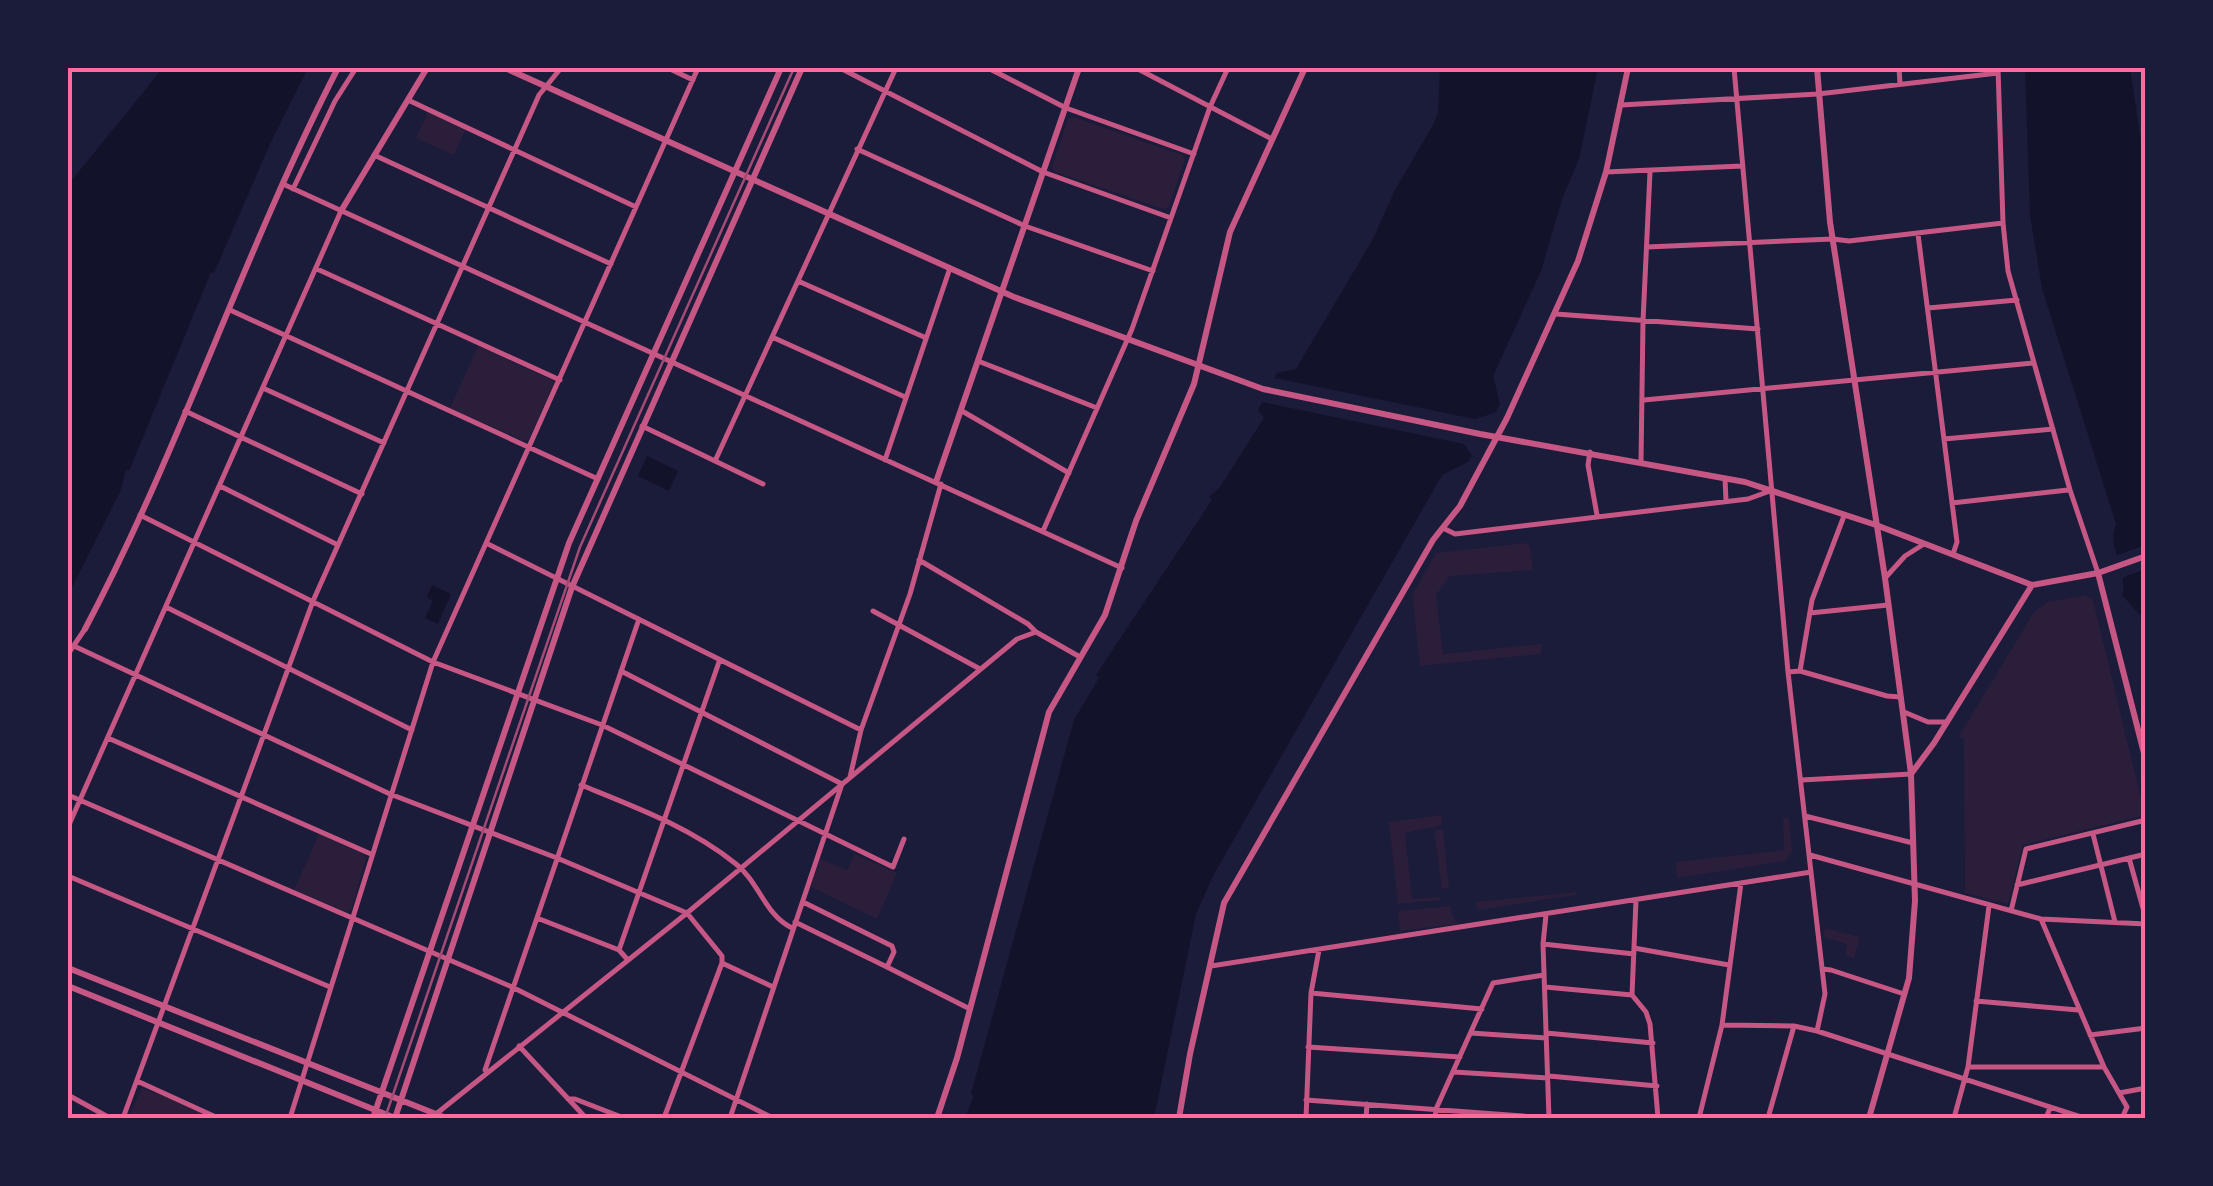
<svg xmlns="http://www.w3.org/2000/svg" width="2213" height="1186" viewBox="0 0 2213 1186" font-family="Arial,sans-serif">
<rect width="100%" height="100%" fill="#1b1b3a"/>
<path fill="#2a1e3b" d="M428,112L466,129L454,155L416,138Z
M1073,117L1182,155L1185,160L1168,208L1163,209L1055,172L1052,167L1068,119Z
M478,346L552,380L554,385L529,439L524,441L450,408Z
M1526,543L1530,547L1533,570L1450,576L1436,595L1443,654L1541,644V654L1420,666L1412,595L1436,553Z
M2085,595L2093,600L2145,815L2023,845L2008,904L1965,893L1964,740L1959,736L2034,612L2048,602Z
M1441,815L1442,825L1405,833L1412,899L1440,897V900L1398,904L1389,822Z
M1783,818H1789L1792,852L1785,861L1677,878L1676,862L1784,850Z
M1443,829L1449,888L1442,889L1434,830Z
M319,834L364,854L366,859L351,911L346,912L294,890Z
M855,854L897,873L877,919L811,887L820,859L847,870Z
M1577,892L1576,895L1478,910L1475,902Z
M1451,906L1452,915L1458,924L1400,931L1398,911Z
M1825,928L1860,937L1854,958L1845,955L1847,944L1823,937Z
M142,1088L207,1113L214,1118H128Z"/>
<path fill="#12122b" d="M163,68H308L270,144L214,273L211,272L129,471L126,470L120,492L68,595V185Z
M1440,68H1598L1579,159L1562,199L1541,271L1493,376L1500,404L1468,462L1442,475L1214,874L1196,914L1154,1118H965L974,1096L971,1094L1074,720L1099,678L1096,675L1212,500L1209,497L1220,487L1264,418L1258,410L1277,373L1296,369L1373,239L1395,190L1433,125L1438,113Z
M2025,68H2130L2144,162L2142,183L2146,202L2145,636L2140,615L2122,595C2129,570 2106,548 2116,524L2042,288L2030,215Z
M647,456L678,471L669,491L638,476Z
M432,585L451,594L438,624L425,618L433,601L427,597Z"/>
<path fill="#1b1b3a" d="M1270,377L1475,419L1497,412L1473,457L1464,444L1257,401Z
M2145,545V569L2122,578L2114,556Z"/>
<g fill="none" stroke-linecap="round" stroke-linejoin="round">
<path stroke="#c65784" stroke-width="5" d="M668,68L693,80
M840,68L1043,172L1171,218
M988,68L1066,108L1194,154
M1136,68L1272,139
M1734,68L1788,672L1825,994L1817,1031
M1899,68L1900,84
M1998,68L2003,223L2008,271L2070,490L2098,573
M408,100L636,207
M1621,105L1818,94L1998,73
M857,149L1025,226L1153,271
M374,155L611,264
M1606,172L1742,166
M283,184L1122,568
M293,189L335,101L356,68
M1918,234L1957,542L1953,554
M1647,247L1833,239L1849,241L2003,223
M317,269L560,380
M798,281L924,337
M1928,308L2017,300
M230,310L598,479
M1556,314L1758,329
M772,337L905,397
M978,361L1097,408
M265,389L384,443
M1644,400L2033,363
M185,411L362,494
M962,411L1069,473
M642,426L763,484
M1944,439L2053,429
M1590,452L1588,465L1597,515
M885,460L950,268
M715,461L896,68
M1641,461L1643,321L1650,172
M1725,479L1726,501
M220,486L338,545
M1952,503L2068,490
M140,515L433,662L602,725L893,867L904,839
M1443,528L1455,534L1748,499L1770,491
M1043,531L1132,329L1210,107L1228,68
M488,544L861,730
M919,560L1028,624L1036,632
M1885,578L1905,556L1924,544
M166,607L412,730
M873,611L980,669
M1810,613L1888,605
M74,646L390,794L557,858L687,913L722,956V963L664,1118
M68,654L85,629
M621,671L842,784L730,1118
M1800,671L1887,696L1901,697
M1788,672L1800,671L1812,600L1844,516
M1904,712L1928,722H1947
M108,738L371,854
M850,777L861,730L910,594L941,484
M1802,780L1911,774
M581,785C635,807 690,827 736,864C759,882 765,915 792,928
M68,795L512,987L773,1118
M1805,816L1913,843
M68,827L341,211
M2093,834L2115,922
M1810,855L2041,919L2146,924
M2129,858L2146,919
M68,876L330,987
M2017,885L2146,854
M1636,900L1632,995L1646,1012L1650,1024L1658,1118
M803,902L892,946L894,952L887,967L970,1009
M2011,911L2026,849L2146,820
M1546,915L1543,944L1549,1118
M537,918L619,950L627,959
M2041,919L2104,1067L2127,1107L2122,1118
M795,922L887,967
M1543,944L1634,954
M1634,948L1729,965
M619,950L719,662
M722,963L773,987
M1211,966L1811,872
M1822,969L1831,970L1904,994
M1545,987L1632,995
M1311,993L1482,1009
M1976,1001L2078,1010
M1722,1025L1794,1026L1817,1031L2084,1118
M1471,1033L1546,1038
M1546,1033L1653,1043
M2090,1035L2146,1028
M519,1046L586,1118
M1308,1047L1460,1057
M1968,1067H2104
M485,1070L639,619
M1454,1072L1548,1078
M1549,1076L1657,1086
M137,1081L218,1118
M2119,1093L2146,1088
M68,1095L110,1118
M568,1099H575L624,1118
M1306,1100L1549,1118
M436,1114L687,913L1017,639L1036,632L1080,657
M123,1118L313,601L539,95L561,68
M290,1118L433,662L698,68
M1306,1118L1311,993L1319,950
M1366,1118L1367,1104
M1435,1118L1436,1109L1493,983L1544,975
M1699,1118L1722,1025L1741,883
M1768,1118L1794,1026
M1954,1118L1968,1067L1989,906
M2046,1118L2050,1108"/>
<path stroke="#c65784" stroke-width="6" d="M505,68L1014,297L1263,389L1480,434L1745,482L1876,525L2032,585L2098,573L2146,556
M1817,68L1830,222L1885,578L1911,774L1915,901L1909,978L1869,1118
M68,69L71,68
M341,211L427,68
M936,482L1079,68
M2098,573L2146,761
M85,629C181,448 244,250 338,68
M1911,774L1934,743L2032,585
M68,968L446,1118
M68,986L395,1118
M373,1118L569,543L781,68
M395,1118L572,587L802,68
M937,1118L957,1058L1049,712L1105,615L1136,521L1194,384L1230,232L1305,68
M1179,1118L1190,1054L1224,903L1433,540L1460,506L1507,418L1578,261L1606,172L1628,68"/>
<path stroke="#a44b75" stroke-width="2.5" d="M385,1118L580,547L794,68"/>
</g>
<rect width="2213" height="1186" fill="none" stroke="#1b1b3a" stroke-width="140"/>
<rect x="70" y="70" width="2073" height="1046" fill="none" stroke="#ff6b9d" stroke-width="4"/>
</svg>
